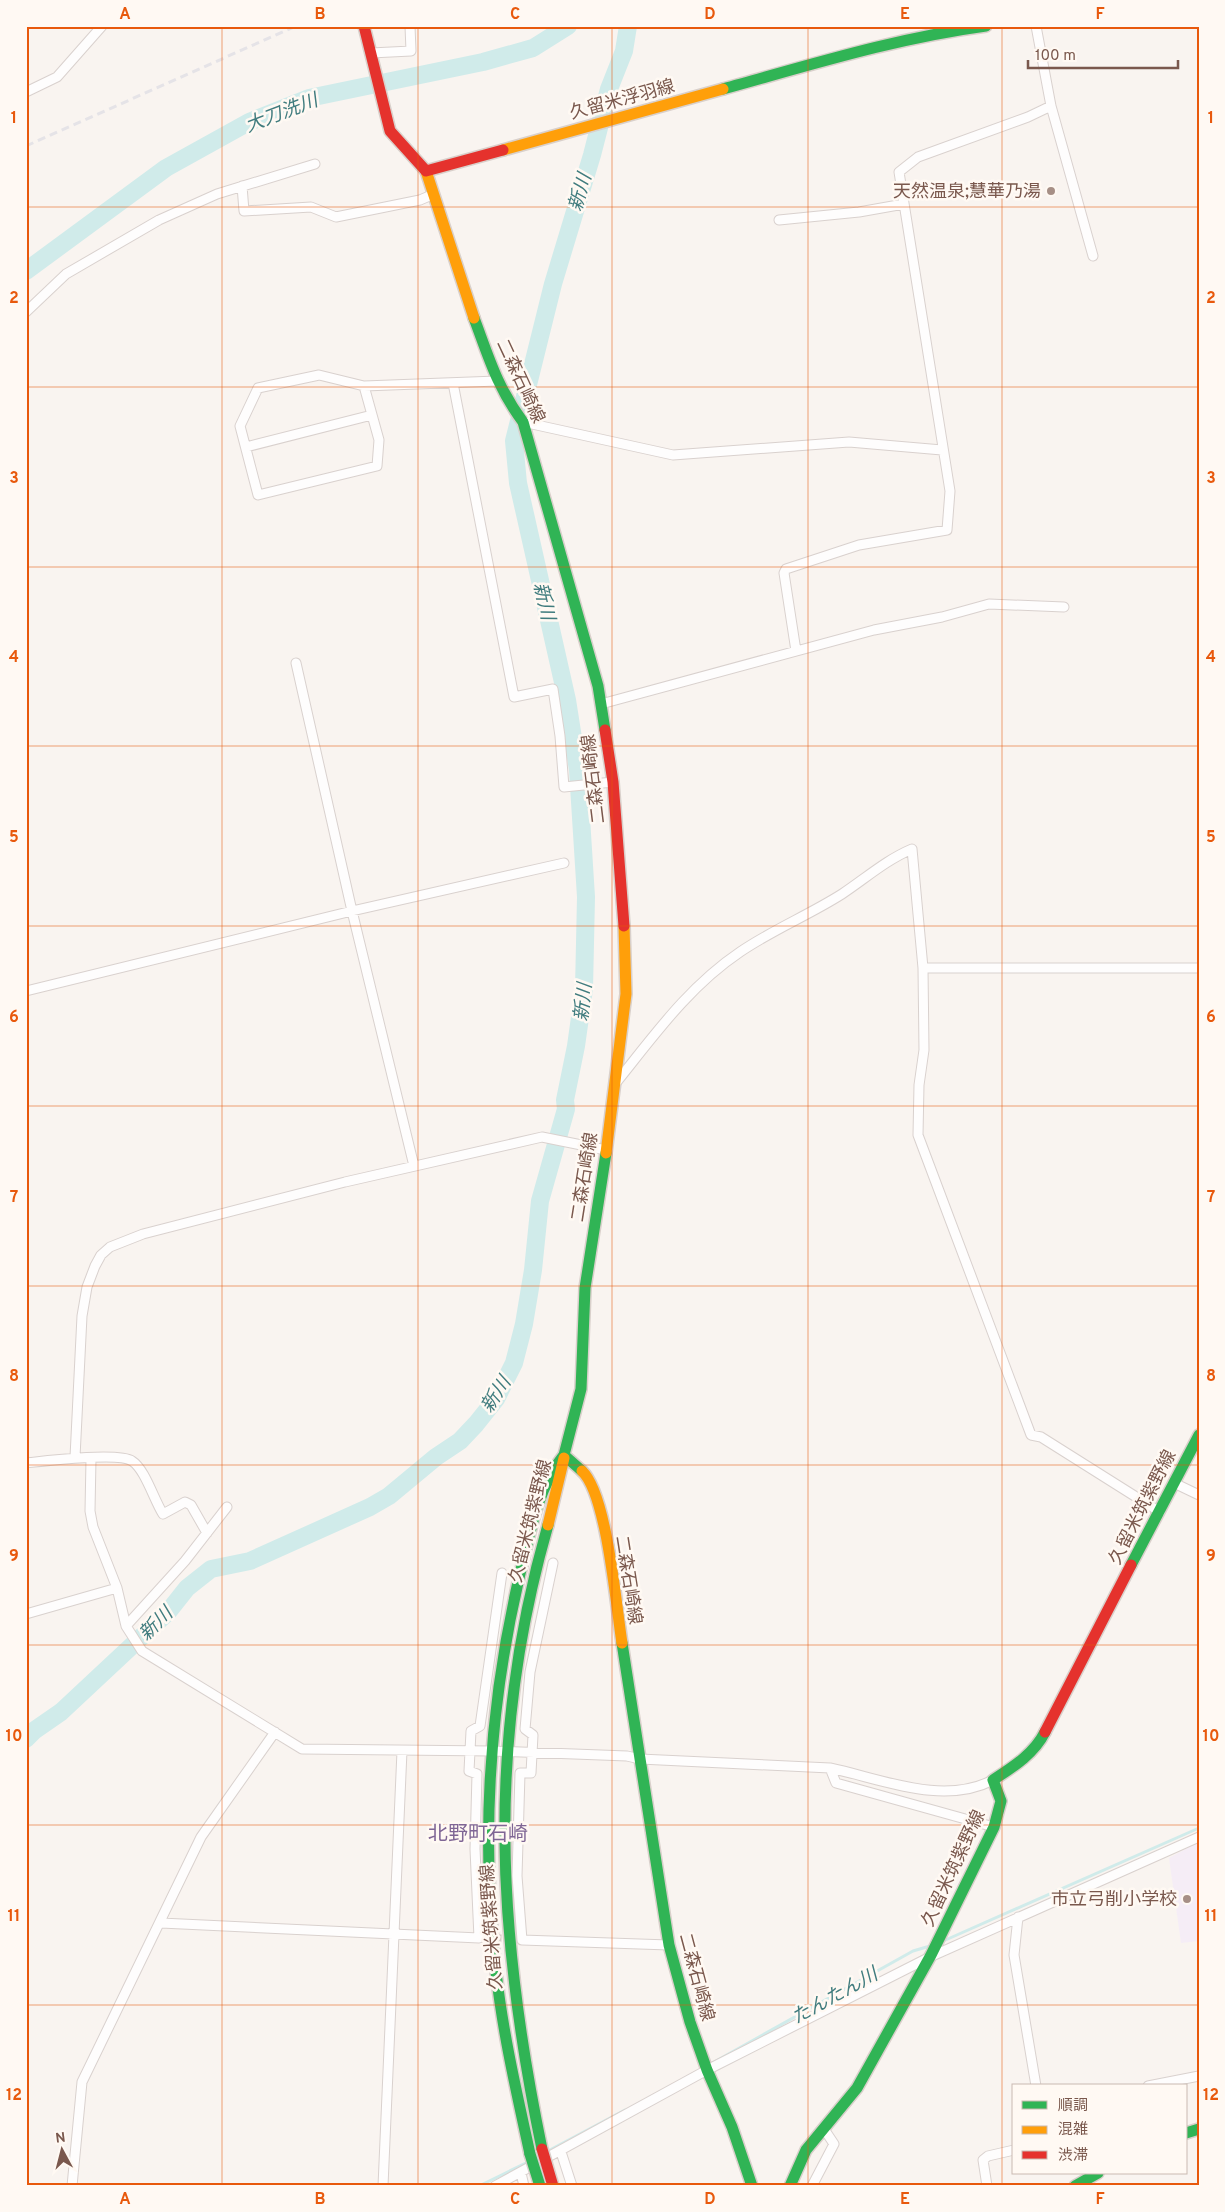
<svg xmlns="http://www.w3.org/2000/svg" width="1225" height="2212" viewBox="0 0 1225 2212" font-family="Overpass,'Noto Sans JP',sans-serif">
<rect width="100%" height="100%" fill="#f9f4f0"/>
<path fill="#f5edf6" d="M1199,1842V1941L1181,1943L1169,1858Z"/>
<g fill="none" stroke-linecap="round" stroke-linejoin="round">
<path stroke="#d0ebea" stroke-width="3" d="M941,1942L1199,1828
M716,2061L913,1951L930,1946
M546,2152L625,2110
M479,2186L530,2161"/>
<path stroke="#d0ebea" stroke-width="18" d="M26,271L166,168L249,122L309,98L483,62L533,48L568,26
M26,1739L35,1730L61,1712L168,1612L187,1588L211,1569L250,1561L370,1507L389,1496L436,1457L460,1441L476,1424L496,1399L514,1363L524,1324L533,1270L540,1201L566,1109L565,1100L576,1046L584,989L586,897L578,770L567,700L518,483L514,441L553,284L592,155L609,89L624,51L628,26"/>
<path stroke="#d9cdc7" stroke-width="9" stroke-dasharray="9 4.5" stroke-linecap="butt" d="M479,1938L522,1940"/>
<defs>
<path id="street" d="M1036,26L1051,106L1093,256
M371,53L411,51L410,26
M26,92L57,77L102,26
M242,186L244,211L311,207L336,217L420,200L434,194
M779,220L859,212L904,204
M26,312L66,274L159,220L217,194L315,164
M453,383L514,697L553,689L560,736L564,787L613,782
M364,386L379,440L377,466L258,495L240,426L258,388L319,375L364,386L497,381
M523,422L673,455L849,442L942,450
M246,447L372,415
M796,651L784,573L786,569L859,545L947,530L950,491L899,172L918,157L1028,117L1051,106
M296,663L352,911L414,1166
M601,704L874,630L942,617L989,604L1064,607
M923,968H1199
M26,991L352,911L564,863
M615,1084C653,1037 688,987 740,952C772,930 809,915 842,894C866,878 886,860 912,849L923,968L924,1050L919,1085L918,1135L1031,1435L1041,1437L1160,1512
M75,1457L82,1316L87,1287L95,1266L101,1255L110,1247L143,1234L345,1182L542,1137L606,1150
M91,1459L90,1511L93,1527L117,1588L126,1626L142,1651L302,1749L492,1751L627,1756L640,1759L830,1768L836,1783L994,1827
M26,1463C45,1461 119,1452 132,1461C145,1469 154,1500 163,1514L185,1502L191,1505L207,1533
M1174,1483L1199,1495
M553,1563L530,1672L525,1729L533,1735L531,1773H520L517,1876L522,1940L669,1945
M26,1614L117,1588
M126,1626L185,1561L227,1507
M830,1768C882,1779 943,1806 993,1780
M1018,1917L1014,1955L1036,2086
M161,1923L479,1938L475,1849L477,1774L469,1771L471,1731L480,1726L502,1573
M1148,2086L1199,2076
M561,2152L572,2186
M521,2173L524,2186
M72,2186L82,2082L201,1837L275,1732
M383,2186L402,1751
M495,2186L707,2070L930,1957L1199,1837
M812,2186L834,2144L824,2129
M987,2186L983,2160L988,2156L1014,2150"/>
<path id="fast" d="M723,89C810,65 896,38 986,26
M474,318C489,358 497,387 523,422L598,686L605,730
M582,1471L564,1455L581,1389L585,1288L606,1153
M1131,1565L1199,1435
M622,1643L669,1945L690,2022L707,2070L732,2127L752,2186
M1186,2133L1199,2129
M542,2149C497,1932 486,1741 548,1525
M530,2154C517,2094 503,2034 496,1972C481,1840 489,1707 519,1578C529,1537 537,1488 564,1455
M790,2186L806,2150L857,2088L931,1955L994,1827L1001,1801L993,1780C1013,1767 1034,1754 1045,1732
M1075,2186L1098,2173"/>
<path id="slow" d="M503,150L723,89
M426,171L474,318
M606,1153L626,994L624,926
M582,1471C607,1494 616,1606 622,1643
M548,1525L564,1458"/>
<path id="jam" d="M364,26L390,131L426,171L503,150
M605,730L613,782L624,926
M1045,1732L1131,1565"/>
</defs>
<use href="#street" stroke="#d9d1ce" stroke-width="11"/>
<use href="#fast" stroke="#d9d0cb" stroke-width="14"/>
<use href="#slow" stroke="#d9d0cb" stroke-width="14"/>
<use href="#jam" stroke="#d9d0cb" stroke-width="14"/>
<use href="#street" stroke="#fefdfd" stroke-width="9"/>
<use href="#fast" stroke="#30b455" stroke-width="11"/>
<use href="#slow" stroke="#ff9f0a" stroke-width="11"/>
<use href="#jam" stroke="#e5322d" stroke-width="11"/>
<path stroke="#e5e3e7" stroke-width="3" stroke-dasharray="8 5" stroke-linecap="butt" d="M26,146L296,26"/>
<defs>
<path id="fast-bridge" d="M530,2154L540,2186"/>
<path id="jam-bridge" d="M542,2149L553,2186"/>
</defs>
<use href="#fast-bridge" stroke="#dad0cc" stroke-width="14" stroke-linecap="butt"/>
<use href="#jam-bridge" stroke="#dad0cc" stroke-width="14" stroke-linecap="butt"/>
<use href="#fast-bridge" stroke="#30b455" stroke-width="11"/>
<use href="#jam-bridge" stroke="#e5322d" stroke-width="11"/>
</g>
<path fill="none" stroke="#e8590c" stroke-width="1" stroke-opacity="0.55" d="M222,26V2186M418,26V2186M612,26V2186M808,26V2186M1002,26V2186M26,207H1199M26,387H1199M26,567H1199M26,746H1199M26,926H1199M26,1106H1199M26,1286H1199M26,1465H1199M26,1645H1199M26,1825H1199M26,2005H1199"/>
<g fill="#a68f86" stroke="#fff9f3" stroke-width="2">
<circle cx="1051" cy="191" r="5"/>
<circle cx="1187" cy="1899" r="5"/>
</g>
<g text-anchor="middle" stroke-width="5" stroke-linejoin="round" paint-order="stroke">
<g font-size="18" fill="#7a584d" stroke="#fff9f3">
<text transform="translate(622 99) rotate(-15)" y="6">久留米浮羽線</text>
<text transform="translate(521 381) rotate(65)" y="6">二森石崎線</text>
<text transform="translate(593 779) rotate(-97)" y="6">二森石崎線</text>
<text transform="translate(584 1177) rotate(-81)" y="6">二森石崎線</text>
<text transform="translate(1142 1507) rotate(-63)" y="6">久留米筑紫野線</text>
<text transform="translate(530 1521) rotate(-76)" y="6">久留米筑紫野線</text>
<text transform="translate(629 1580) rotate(81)" y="6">二森石崎線</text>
<text transform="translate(953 1868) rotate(-65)" y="6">久留米筑紫野線</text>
<text transform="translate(491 1927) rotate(-94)" y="6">久留米筑紫野線</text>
<text transform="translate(697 1977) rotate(75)" y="6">二森石崎線</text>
</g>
<g font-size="18" fill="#7a584d" stroke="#fff9f3" text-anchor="end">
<text x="1041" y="197">天然温泉;慧華乃湯</text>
<text x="1177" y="1905">市立弓削小学校</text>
</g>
<g font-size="19" font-style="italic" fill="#407c7e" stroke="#fff9f3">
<text transform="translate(281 112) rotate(-21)" y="7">大刀洗川</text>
<text transform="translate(579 192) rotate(-74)" y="7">新川</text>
<text transform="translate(545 601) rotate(77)" y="7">新川</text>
<text transform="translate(582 1002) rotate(-84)" y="7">新川</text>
<text transform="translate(495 1394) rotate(-57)" y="7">新川</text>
<text transform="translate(155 1623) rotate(-45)" y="7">新川</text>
<text transform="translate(834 1995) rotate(-29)" y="7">たんたん川</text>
</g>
<g font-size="20" fill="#7f6695" stroke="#fff9f3">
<text x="478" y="1840">北野町石崎</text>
</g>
</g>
<rect width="1225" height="2212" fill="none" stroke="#fff9f3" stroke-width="55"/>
<rect x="1012" y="2084" width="175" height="90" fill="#fff9f3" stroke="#cab9b1"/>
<rect x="1022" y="2101" width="25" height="8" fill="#30b455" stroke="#cab9b1"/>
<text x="1058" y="2110" font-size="15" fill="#7a584d">順調</text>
<rect x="1022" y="2126" width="25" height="8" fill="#ff9f0a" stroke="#cab9b1"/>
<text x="1058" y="2134" font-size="15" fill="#7a584d">混雑</text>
<rect x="1022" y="2151" width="25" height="8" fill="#e5322d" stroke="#cab9b1"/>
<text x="1058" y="2160" font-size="15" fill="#7a584d">渋滞</text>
<g transform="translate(62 2150) rotate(353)" stroke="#fff9f3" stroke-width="4" paint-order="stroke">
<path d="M0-4L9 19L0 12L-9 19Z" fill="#7a584d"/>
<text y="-8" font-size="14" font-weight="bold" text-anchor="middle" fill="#7a584d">N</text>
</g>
<path d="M1028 60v8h150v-8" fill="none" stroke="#7a584d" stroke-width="2.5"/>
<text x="1035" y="60" font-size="15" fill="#7a584d" stroke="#fff9f3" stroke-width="4" paint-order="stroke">100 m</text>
<rect x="28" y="28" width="1170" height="2156" fill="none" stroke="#e8590c" stroke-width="2"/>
<g font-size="16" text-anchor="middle" font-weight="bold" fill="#e8590c">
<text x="125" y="19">A</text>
<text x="320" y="19">B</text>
<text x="515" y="19">C</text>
<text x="710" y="19">D</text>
<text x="905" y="19">E</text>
<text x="1100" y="19">F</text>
<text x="14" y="123">1</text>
<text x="1211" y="123">1</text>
<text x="14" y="303">2</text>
<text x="1211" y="303">2</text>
<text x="14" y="483">3</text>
<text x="1211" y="483">3</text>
<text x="14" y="662">4</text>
<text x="1211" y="662">4</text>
<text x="14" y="842">5</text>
<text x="1211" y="842">5</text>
<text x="14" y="1022">6</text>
<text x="1211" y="1022">6</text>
<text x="14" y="1202">7</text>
<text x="1211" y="1202">7</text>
<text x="14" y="1381">8</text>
<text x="1211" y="1381">8</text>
<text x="14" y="1561">9</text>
<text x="1211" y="1561">9</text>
<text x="14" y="1741">10</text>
<text x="1211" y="1741">10</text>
<text x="14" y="1921">11</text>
<text x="1211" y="1921">11</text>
<text x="14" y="2100">12</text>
<text x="1211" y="2100">12</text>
<text x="125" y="2204">A</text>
<text x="320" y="2204">B</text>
<text x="515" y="2204">C</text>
<text x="710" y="2204">D</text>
<text x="905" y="2204">E</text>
<text x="1100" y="2204">F</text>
</g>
</svg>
